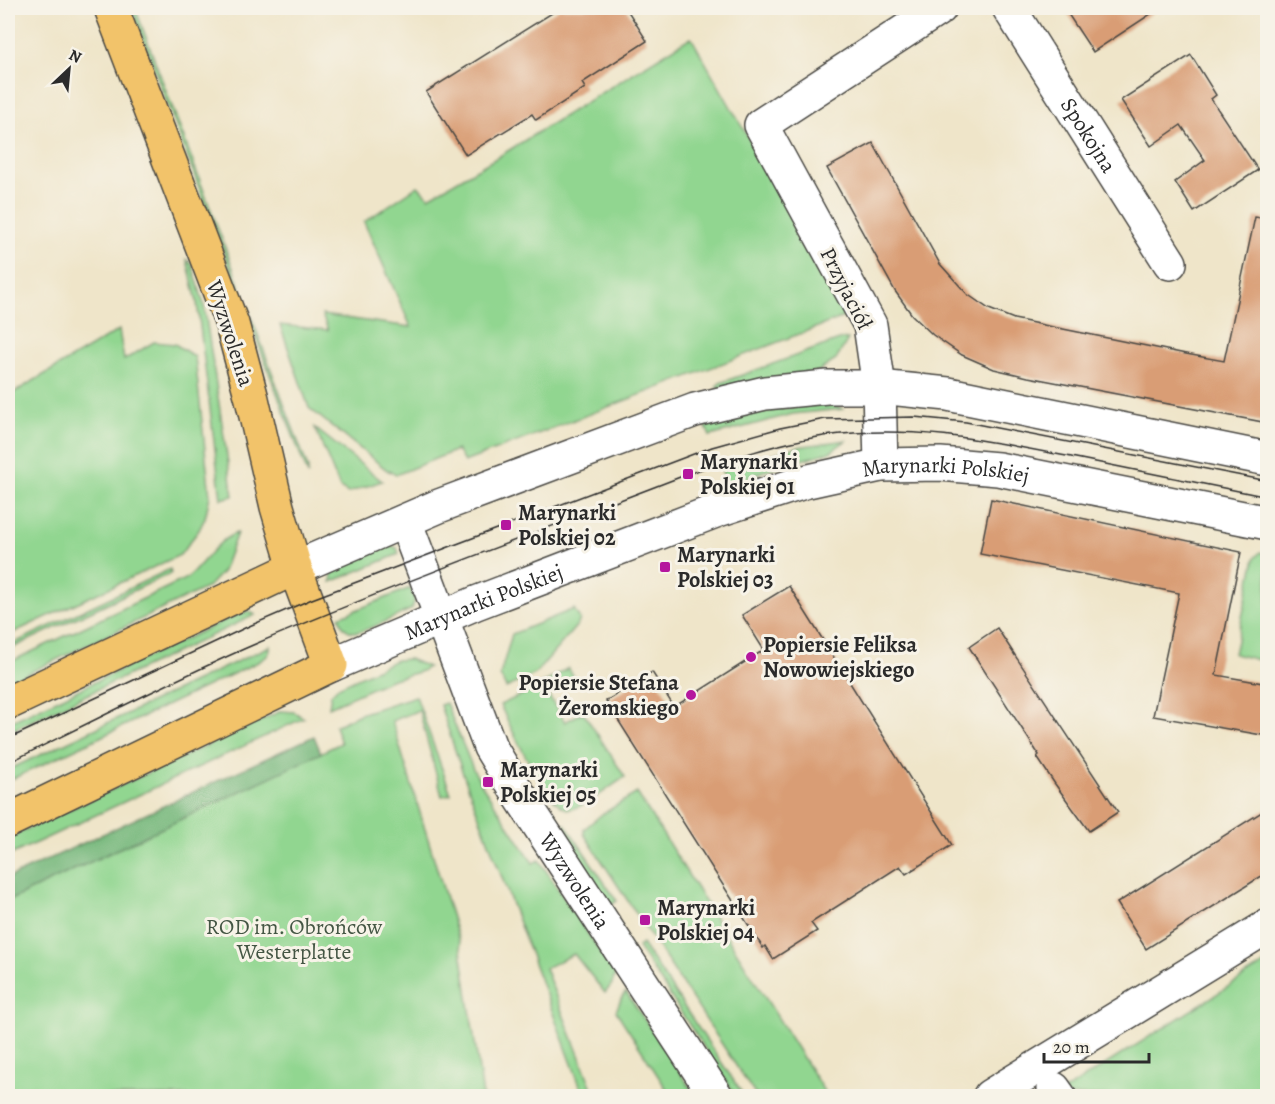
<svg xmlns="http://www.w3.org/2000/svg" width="1275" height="1104" viewBox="0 0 1275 1104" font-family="Alegreya,serif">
<rect width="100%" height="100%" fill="#f7f3e8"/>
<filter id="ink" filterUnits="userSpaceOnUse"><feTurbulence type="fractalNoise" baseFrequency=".0167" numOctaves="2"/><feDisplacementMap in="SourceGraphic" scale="12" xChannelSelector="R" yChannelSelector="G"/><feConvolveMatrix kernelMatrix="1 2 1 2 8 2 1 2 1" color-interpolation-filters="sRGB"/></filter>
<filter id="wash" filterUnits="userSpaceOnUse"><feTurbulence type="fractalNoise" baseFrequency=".008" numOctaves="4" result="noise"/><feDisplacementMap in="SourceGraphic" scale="24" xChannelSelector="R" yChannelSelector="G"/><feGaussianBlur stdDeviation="1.35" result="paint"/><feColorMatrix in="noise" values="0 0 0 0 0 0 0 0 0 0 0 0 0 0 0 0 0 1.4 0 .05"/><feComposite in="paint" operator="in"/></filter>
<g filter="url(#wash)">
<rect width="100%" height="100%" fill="#efe5c9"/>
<path fill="#91d690" stroke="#5e805e" stroke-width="1.5" d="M131,8H135L308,468V475Z
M691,37L849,315L464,462L457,450L396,475L387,470L309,408L280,325L328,330L322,315L411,327L364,222L418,186L429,197L498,157Z
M187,260L192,264L204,305L233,496L221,499L197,302Z
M119,330L124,360L154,342L175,344L195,357L210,496L205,518L199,530L180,555L8,635V396Z
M842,339H848L836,360L817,372L719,389L716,387L720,383Z
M824,402L844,409L793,414L710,436L705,425L744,415Z
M315,428L382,481L348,493L340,488Z
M847,440L830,452L772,468L728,485L721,469L797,447Z
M237,533L223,571L208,587L8,683V663L187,578C204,564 216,540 237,533Z
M388,544L397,548L399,554L331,582L332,573L335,569L382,545Z
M1260,552L1267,554V662L1234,654L1255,558Z
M170,569L171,573L8,650V646Z
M410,588L415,599L412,609C400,614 365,633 355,632C345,632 342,625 339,617Z
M574,609L580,619L578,624L535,674L506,688L500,675L512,634Z
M249,611L255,615L8,732V723L240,613Z
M270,646C271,655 265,658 258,662L8,781V770Z
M409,659L428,667L422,671L390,680L329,707L331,694L338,687L396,660Z
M568,668L575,678L548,695L565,722L583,712L625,777C611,786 586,807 570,809C549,812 509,724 500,705L536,688Z
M416,696L451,794L442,796L419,710L392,721L460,944L483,1096H8V901L341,743L335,726L360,714Z
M446,703L473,769L482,785L533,863L539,860L615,974L612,984L605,993L574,954L545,968L595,1096H584L462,771L440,705Z
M281,711L294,712L304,718L8,856V838Z
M637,793L827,1096H756L584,834V829L602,814Z
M565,824L617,901L610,905L559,828Z
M642,944L744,1096H736L638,947Z
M1267,962V1096H1056Z
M626,992L696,1096H671L616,1011L622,997Z"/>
<path fill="#74b77a" stroke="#507152" stroke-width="1.5" d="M314,736L321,753L8,901V878Z"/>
<g id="blocks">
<path fill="#d99d75" d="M560,8H626L647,41L582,83L585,88L536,120L532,114L466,155L426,92Z
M1064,8H1160L1093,52Z
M1191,55L1216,95L1211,99L1258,170L1194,212L1175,182L1205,160L1181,125L1151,146L1121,100Z
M873,143L940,264L967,294L989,309L1014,319L1186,354L1224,361L1255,217L1268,219V423L1028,377L994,369L962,355L933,335L912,315L895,291L827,168Z
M991,499L1241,552L1216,675L1268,684V736L1153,716L1179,593L980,554Z
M789,586L952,845L906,874L900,866L811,923L817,931L773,959L765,946L763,948L606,701L652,672L674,707L764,650L742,615Z
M997,628L1118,812L1089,831L1055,784L1037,757L1039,755L969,647Z
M1268,808V872L1146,949L1117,903Z"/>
</g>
</g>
<g filter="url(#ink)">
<use href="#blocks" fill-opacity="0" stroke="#484743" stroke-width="1.5"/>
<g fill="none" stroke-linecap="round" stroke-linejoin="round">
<defs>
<g id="minor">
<path id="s1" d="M1009,8L1170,263"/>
<path d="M881,465L879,387L870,325L761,125L940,8"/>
<path id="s2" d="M405,521L490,747L516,790L716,1096"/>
<path d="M295,568L439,506L695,410L765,393L827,387H879L948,394L1268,459"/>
<path id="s3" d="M331,665L476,603L718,510L804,482L881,465L940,464L998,469L1268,523"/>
<path d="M1054,1089L1059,1096"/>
<path d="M990,1096L1268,926"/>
</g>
<path id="major" d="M8,703L295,568
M8,821L331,665L295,568L277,507L252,399L232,324L111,8"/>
</defs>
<use href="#minor" stroke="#484743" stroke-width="36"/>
<use href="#major" stroke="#484743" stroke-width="36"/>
<use href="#minor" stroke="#fff" stroke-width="33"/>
<use href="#major" stroke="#f2c36a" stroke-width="33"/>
<path stroke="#2b2b2b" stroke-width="1.5" d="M8,739L247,627L312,599L712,447L780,428L825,419L914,417L966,422L1268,481
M8,763C89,723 170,681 253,645C396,584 543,530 688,474C732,458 777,443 824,436C913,424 990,441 1076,458C1140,471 1204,484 1268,497"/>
</g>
</g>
<g fill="#b5179e" stroke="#f7f3e8" stroke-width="2">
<rect x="682" y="468" width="12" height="12" rx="3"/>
<rect x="500" y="519" width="12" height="12" rx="3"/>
<rect x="659" y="561" width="12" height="12" rx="3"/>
<circle cx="751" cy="657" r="6"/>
<circle cx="691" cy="695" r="6"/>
<rect x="482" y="776" width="12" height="12" rx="3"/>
<rect x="639" y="914" width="12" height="12" rx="3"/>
</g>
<g text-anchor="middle" stroke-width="6" stroke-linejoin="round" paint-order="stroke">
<g font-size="22" fill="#2b2b2b" stroke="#f7f3e8">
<text dy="8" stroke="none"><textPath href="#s1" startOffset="150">Spokojna</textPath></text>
<text transform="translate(847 288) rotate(63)" y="8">Przyjaciół</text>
<text transform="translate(231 333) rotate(72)" y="8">Wyzwolenia</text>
<text dy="8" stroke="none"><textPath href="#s3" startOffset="651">Marynarki Polskiej</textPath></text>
<text dy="8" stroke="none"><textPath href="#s3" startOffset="165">Marynarki Polskiej</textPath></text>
<text dy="8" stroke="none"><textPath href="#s2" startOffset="400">Wyzwolenia</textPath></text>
</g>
<g font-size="22" font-weight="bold" fill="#2b2b2b" stroke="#f7f3e8" text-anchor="start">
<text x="700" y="469">Marynarki<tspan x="700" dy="25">Polskiej 01</tspan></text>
<text x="518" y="520">Marynarki<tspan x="518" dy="25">Polskiej 02</tspan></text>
<text x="677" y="562">Marynarki<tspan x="677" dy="25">Polskiej 03</tspan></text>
<text x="763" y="652">Popiersie Feliksa<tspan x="763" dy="25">Nowowiejskiego</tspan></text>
<text x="679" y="690" text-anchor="end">Popiersie Stefana<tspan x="679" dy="25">Żeromskiego</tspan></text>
<text x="500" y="777">Marynarki<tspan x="500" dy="25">Polskiej 05</tspan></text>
<text x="657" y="915">Marynarki<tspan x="657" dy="25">Polskiej 04</tspan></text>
</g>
<g font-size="22" fill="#445644" stroke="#f7f3e8">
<text x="294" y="934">ROD im. Obrońców<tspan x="294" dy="25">Westerplatte</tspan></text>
</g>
</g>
<rect width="1275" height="1104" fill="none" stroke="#f7f3e8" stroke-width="30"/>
<g transform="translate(69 69) rotate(26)" stroke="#f7f3e8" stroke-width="4.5" paint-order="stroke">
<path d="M0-4.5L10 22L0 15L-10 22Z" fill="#2b2b2b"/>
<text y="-9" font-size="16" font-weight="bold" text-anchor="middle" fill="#2b2b2b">N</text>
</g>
<path d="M1044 1053v9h105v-9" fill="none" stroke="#2b2b2b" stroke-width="3"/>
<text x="1053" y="1053" font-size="18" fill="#2b2b2b" stroke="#f7f3e8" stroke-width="4.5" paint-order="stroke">20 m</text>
</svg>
